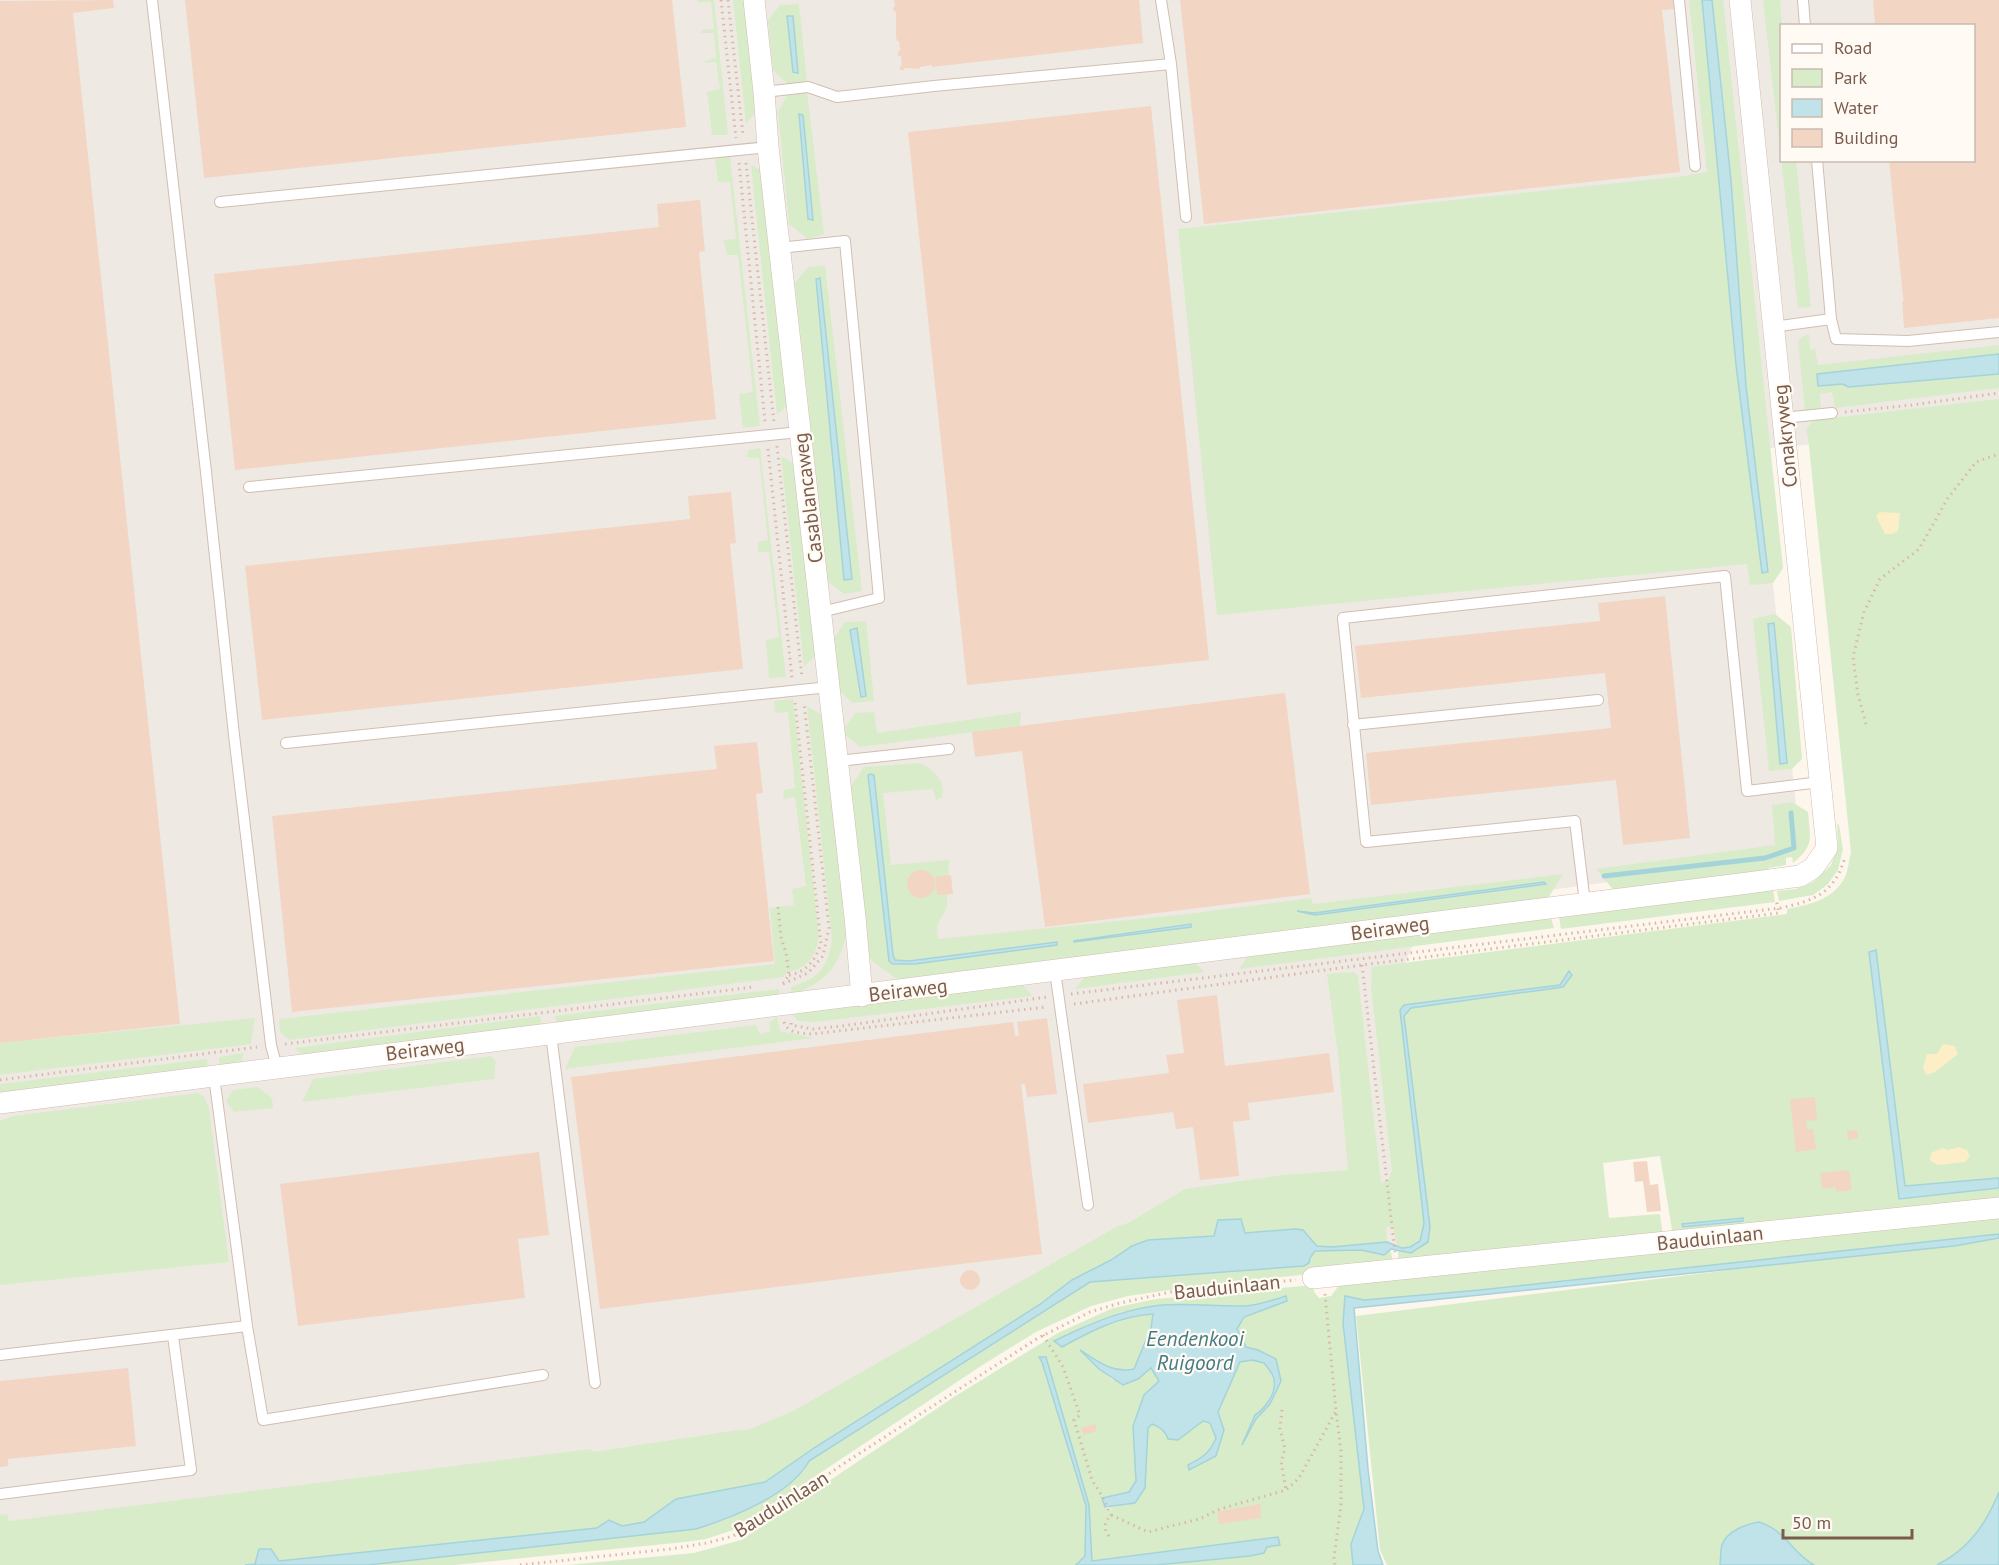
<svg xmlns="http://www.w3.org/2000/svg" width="1999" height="1565" viewBox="0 0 1999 1565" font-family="'PT Sans',sans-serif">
<rect width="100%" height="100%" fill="#fdf6ec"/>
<path fill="#efe9e4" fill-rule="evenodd" d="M0,0H1999V428L1759,449L1800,844L1786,858L1439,905L1421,925L1393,992L1434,1245L1182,1251L745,1469L0,1547ZM1782,26H1974V160H1782Z"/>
<path fill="#d8ecc9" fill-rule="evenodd" d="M698,0H714L728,135H712L707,92L720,89L716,62L705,63V61L716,58L714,33H701V30L714,29L711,2H698Z
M733,0H746L757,111L746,123Z
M1689,0H1702L1736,365L1763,573L1768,572L1746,386L1731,180L1711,0H1723L1783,568L1773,583L1750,585L1747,564L1217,615L1178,229L1684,176L1707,172Z
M1763,0H1780L1782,25V160L1796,161L1811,307L1798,308Z
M799,4L807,81L788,84L773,70L768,21L780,5Z
M807,92L824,234L808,239L789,224L778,111L789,93Z
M730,156L760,426L743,428L739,394L753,392L738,255H727L724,240L736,239L730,182H718L715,158Z
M751,165L764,172L789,404L777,415Z
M825,265L862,591L844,594L828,582L795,283L808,267ZM820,278L852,579L844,580L816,279Z
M1809,334L1810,350L1815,349L1818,365L1999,345V354L1817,374L1818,386L1844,384L1848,387L1999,374V388L1835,408L1832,392L1820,394L1821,408L1805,410L1798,342L1803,336Z
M1999,399V1565H1387L1380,1550L1356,1316L1909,1248V1244L1480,1290L1364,1300L1345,1296L1364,1509L1351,1544L1353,1565H1161L1263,1553L1267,1547L1277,1537L1092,1561L1089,1506L1046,1357L1039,1358L1042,1361L1086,1506L1085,1556L1076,1565H568L694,1553L741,1540L957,1395L1058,1333L1113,1308L1156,1299L1314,1285V1292L1319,1298L1331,1296L1340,1284L1399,1265L1398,1251L1411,1253L1430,1227L1404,1016L1411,1008L1560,985L1404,1005L1400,1009L1424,1223L1420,1241C1412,1246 1406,1250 1397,1245L1393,1226L1386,1227L1387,1242L1332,1247L1316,1246L1244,1233L1241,1219L1218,1220L1214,1236L1148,1240L1132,1246L1111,1260L1072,1280L1039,1305L765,1483L676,1499L644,1522L622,1527L609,1520L597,1528L279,1561L271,1549H259L255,1564L245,1565H0V1515L7,1514L9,1521L591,1449L593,1452L738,1430H748L793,1411L1118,1226L1128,1223L1185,1189L1284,1175L1348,1170L1338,1055L1327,974L1354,972L1358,976L1381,1183L1388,1180L1392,1171L1371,987L1372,967L1787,914V909C1808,905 1832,900 1844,879C1848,872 1849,860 1851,852L1808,437L1806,430L1813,420ZM1876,950L1905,1186L1904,1198L1900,1199L1869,952ZM1660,1156L1673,1236L1663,1237L1660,1214L1609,1218L1603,1163ZM1286,1297V1301L1243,1317L1237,1329L1246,1347L1258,1350L1276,1359L1281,1381L1263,1410C1274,1389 1279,1383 1264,1363L1252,1360L1240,1362L1218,1412L1224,1430L1216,1456L1188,1465C1202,1458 1210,1453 1216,1438L1210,1423L1203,1421L1167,1434L1159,1427L1152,1424L1148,1428L1145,1488L1135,1503L1110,1507L1111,1511L1105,1507L1129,1492L1136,1481L1144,1395L1159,1381L1151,1368L1145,1372L1113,1380L1099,1369L1082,1351C1099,1362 1114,1373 1134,1369L1151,1328L1153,1314C1117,1319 1094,1330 1062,1347L1055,1341L1091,1323L1121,1312L1155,1306H1248Z
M760,448L786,677L769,678L766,640L779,637L769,552H758V542L768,540L759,458L746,457L749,450Z
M781,456L796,465L816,654L804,667Z
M1775,614L1791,627L1802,759L1792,769L1769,771L1753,619Z
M866,621L874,701L852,703L838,689L833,640L845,622Z
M793,699L819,936C817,955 807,969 787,972L784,977L289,1040L280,1032L279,1019L775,964L770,908L794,905L792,889L806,886L795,797L783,799L784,790L795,788L788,712L775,713L774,701Z
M807,706L822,715L846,936C837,971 825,982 791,995V987C818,979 828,968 832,939Z
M874,712L877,733L1021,712L1020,726L860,747L842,732L855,713Z
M918,763C932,767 947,781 942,797L936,800L933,789L883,793L891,865L949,860L947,907L937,926L938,939L1188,914L1311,898L1313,904L1563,874L1547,900L898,980L872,961L868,954L851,786L864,767ZM1544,882L1545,884L1315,915L1299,912L1314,913ZM1191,924V927L1074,942L1075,941ZM1056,942L1057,944L893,964V955L895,960L903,961Z
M1792,802L1808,812C1810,838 1815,845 1793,863L1792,857L1786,858V865L1769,868L1765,874L1616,893L1596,869L1775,845L1772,805Z
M1837,824L1839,825L1843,849L1838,870L1827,885L1813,895L1779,901L1777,891L1796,889L1813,882L1831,865L1838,846Z
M1773,890L1775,902L1561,929L1559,917Z
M1551,918L1554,928L1239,969L1247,957Z
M1194,962L1205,972L1075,989L1084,978Z
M1022,984L1032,996L815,1022L798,1021L792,1014Z
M779,989L780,998L557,1026L555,1016Z
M540,1016L542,1025L305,1057L295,1048Z
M777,1017L780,1031L814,1038L565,1069L575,1047L756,1025L760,1034L771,1031L769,1023Z
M255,1018L251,1044L0,1075V1043Z
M244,1053L241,1064L220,1067L219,1057Z
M491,1056L496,1061L494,1079L302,1102L313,1079Z
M207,1059L208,1068L0,1094V1084Z
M258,1087L272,1098L273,1108L234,1112L226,1101L233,1090Z
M198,1093L204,1096L209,1109L229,1262L0,1285V1121L13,1116Z
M1390,1249L1394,1265L1190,1287L1128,1296L1091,1306L1036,1332L984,1364L811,1479L762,1513L733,1530L706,1539L685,1542L454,1565H368L696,1529L727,1519L803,1472L809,1461L1090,1282L1106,1279L1121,1280L1310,1258L1315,1251L1361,1250L1384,1255Z"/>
<path fill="#fcefc7" d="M1880,512L1900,513L1898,531L1892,534H1885L1876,516Z
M1943,1044L1955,1046L1958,1054L1935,1072L1926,1075L1923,1067L1927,1054H1937Z
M1959,1147L1967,1150L1970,1156L1965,1162L1937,1165L1930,1160L1931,1153L1943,1148L1948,1150Z"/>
<path fill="#bfe3e8" stroke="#a5d3da" stroke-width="1.5" d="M1702,0H1712L1731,180L1746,386L1768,572L1762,573L1736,365Z
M787,16H793L798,73L793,72Z
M799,114L803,115L813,220L808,219Z
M820,278L852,579L844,580L816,279Z
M1999,354V374L1848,387L1843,384L1818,386L1817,374Z
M1774,623L1787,763L1780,764L1768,624Z
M857,628L866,696L861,697L850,630Z
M871,774L874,775L893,955L895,960L909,961L1057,942V945L915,964H893L889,961L868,775Z
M1544,882L1546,884L1315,915L1297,911L1314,913Z
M1191,924V927L1074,942V941Z
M1876,950L1905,1186L1999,1178V1188L1899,1199L1869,952Z
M1569,971L1572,975L1563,987L1411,1008L1404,1016L1430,1227L1428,1242L1411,1253L1391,1249L1384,1255L1361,1250L1315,1251L1310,1258L1309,1263L1304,1266L1090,1282L809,1461C791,1495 731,1518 696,1529L368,1565H245L255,1564L259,1549H271L279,1561L597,1528L609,1520L622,1526L644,1522L676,1499L765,1482L814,1448L1039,1305L1072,1280L1111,1260L1132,1246L1148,1240L1214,1236L1218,1220L1241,1219L1245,1233L1295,1229L1303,1230L1317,1246L1332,1247L1387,1242L1402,1248L1410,1247L1420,1241L1424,1223L1400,1010L1404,1005L1560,985Z
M1743,1218V1221L1683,1227L1682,1224Z
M1999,1234V1238L1954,1246L1354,1308L1368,1469L1378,1551L1383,1565H1353L1351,1544L1364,1509L1343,1323L1345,1296L1364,1300L1480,1290Z
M1286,1296L1287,1301L1244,1317L1237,1329L1246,1347L1258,1350L1276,1359L1281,1381L1270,1404L1256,1419L1242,1445L1255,1415C1265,1409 1276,1393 1274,1381C1274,1374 1268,1368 1264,1363L1252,1360L1240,1362L1218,1412L1224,1430L1216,1456L1189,1470L1188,1465C1202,1458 1210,1453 1216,1438L1210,1423L1203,1421L1178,1440L1168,1439C1166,1431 1160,1427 1152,1424L1148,1428L1145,1488L1135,1503L1105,1507L1102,1498L1129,1492L1136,1481L1133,1426L1144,1395L1159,1381L1151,1368L1138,1379L1123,1385L1099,1369L1080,1350C1097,1361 1113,1374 1134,1369L1151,1328L1153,1314C1120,1316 1091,1331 1062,1347L1054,1341C1087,1325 1118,1311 1154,1306C1184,1302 1215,1307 1246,1306C1259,1305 1273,1300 1286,1296Z
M1039,1357H1046L1089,1505L1092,1561L1278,1537L1280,1545L1267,1547L1264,1553L1250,1556L1156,1565H1076L1085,1556L1086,1506L1042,1362Z
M1999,1492V1565H1937C1969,1549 1986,1524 1999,1492Z
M1759,1522C1787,1531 1790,1551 1814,1565H1720C1721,1559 1720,1552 1722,1545C1727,1531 1746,1524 1759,1522Z"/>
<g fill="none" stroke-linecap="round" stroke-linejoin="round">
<path stroke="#a5d3da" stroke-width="5" d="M1604,876L1765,858L1794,848L1791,813"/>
</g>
<path fill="#f3d5c3" d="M113,0L114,8L73,13L180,1024L0,1043V1Z
M185,0H672L686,127L204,178Z
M894,0H1139L1143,43L932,67V65L920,67V69L904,68V70H900V66H902L901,56H898V51H900L899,41H897L896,37V11L894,12L893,7L895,6Z
M1180,0H1673L1674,9L1662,10L1680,172L1204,224Z
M1873,0H1999V318L1904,328L1902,301H1904L1903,297L1889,160H1974V26H1875Z
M1151,106L1209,660L967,685L908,132Z
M700,200L705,251L699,252L716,419L235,470L214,274L659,227L657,204Z
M731,492L736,543L730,544L743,669L262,720L245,566L690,519L688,496Z
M1665,596L1690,838L1623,845L1616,780L1371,805L1366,753L1611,728L1605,673L1361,698L1355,646L1600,621L1598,603Z
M1285,693L1310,894L1045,927L1022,751L975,757L972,732Z
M757,742L763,793L756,794L774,961L292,1012L272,816L717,769L714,746Z
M907 884a14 14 0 1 1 28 0a14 14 0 1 1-28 0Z
M951,875L953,894L937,895L935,877Z
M1217,995L1225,1066L1329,1053L1334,1092L1248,1103L1250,1120L1233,1122L1239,1176L1200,1180L1193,1127L1176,1129L1173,1112L1088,1123L1083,1084L1169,1073L1166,1055L1184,1053L1177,1000Z
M1047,1018L1057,1094L1027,1097L1025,1084H1021L1042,1254L600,1309L571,1077L1013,1022L1015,1036H1019L1017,1022Z
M1815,1097L1817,1120L1806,1121L1807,1129H1813L1816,1149L1796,1152L1790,1099Z
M1857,1130L1858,1138L1848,1140L1847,1131Z
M539,1152L549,1235L518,1239L525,1298L298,1326L280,1184Z
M1647,1161L1650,1185L1658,1184L1661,1211L1647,1212L1643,1181L1635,1182L1633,1162Z
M1849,1170L1852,1190L1836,1192V1187L1822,1189L1820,1173Z
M960 1280a10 10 0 1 1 20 0a10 10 0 1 1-20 0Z
M128,1368L136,1446L8,1459V1466L0,1467V1381Z
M1095,1424L1097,1431L1083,1435L1081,1428Z
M1260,1504L1261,1518L1219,1524L1217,1512Z"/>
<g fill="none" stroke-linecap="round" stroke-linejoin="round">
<defs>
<path id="service" d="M152,0L206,472L234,735L271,1045L277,1068
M1161,0L1171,64L1186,217
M1679,0L1695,166
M1803,0L1805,26
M764,92L808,87L837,97L934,86L1171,64
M220,202L768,147
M779,248L845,241L879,598L821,612
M1831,319L1836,339L1908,341L1999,332
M1773,327L1831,319L1817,160
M1783,418L1832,413
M249,487L800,432
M1353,725L1598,700
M286,743L829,687
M838,761L949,749
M1585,903L1575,821L1366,842L1343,618L1725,576L1747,791L1820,782
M1055,971L1088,1205
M551,1034L595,1383
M247,1326L263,1420L543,1375
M0,1355L247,1326L214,1076
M0,1494L191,1470L173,1336"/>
<path id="minor" d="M754,0L764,92L768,147L855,917L862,996
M0,1103L1748,883L1800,876L1813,868L1827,848L1740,0
M1313,1278L1999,1208"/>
</defs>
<use href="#service" stroke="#d1beb0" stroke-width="12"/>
<use href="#minor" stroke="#d1beb0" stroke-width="22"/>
<path stroke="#d9b8a5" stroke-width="3" stroke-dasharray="1.5 4.5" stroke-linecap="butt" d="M721,0L736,138
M728,0L743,135
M739,163L765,422
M746,163L774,422
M1845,412L1912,405L1999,393
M777,446L802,678
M768,449L792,678
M1866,724L1858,695L1853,657L1864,612L1880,579L1919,549L1948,498L1976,462L1999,454
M778,907L781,937L786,953L789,975L783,983
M1362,965L1395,1252
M789,975C807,972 815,960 821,944L795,703
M783,984L808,973L823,956L829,928L804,703
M1071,994L1780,908C1814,901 1835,893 1845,857
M1074,1004L1362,965L1779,913L1776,899
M784,1022C788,1034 801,1033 812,1034L1046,1007
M791,1023V1025L813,1029L842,1026L1047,997
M285,1044L754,987
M0,1080L257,1047
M1325,1294L1336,1411
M1043,1335L1063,1367L1080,1415L1074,1420L1092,1480L1102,1496L1111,1515
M1282,1410L1280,1429L1285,1449L1281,1462L1286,1490
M1109,1536C1103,1528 1104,1523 1111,1515L1148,1532L1199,1519L1220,1509L1286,1490L1299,1478L1336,1411L1341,1451V1504L1334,1558L1335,1565
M520,1565L670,1549L707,1543L733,1536L778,1510L840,1466L1038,1338L1090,1312L1120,1303L1175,1291L1296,1280"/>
<use href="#service" stroke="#fff" stroke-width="10"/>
<use href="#minor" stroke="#fff" stroke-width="21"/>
</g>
<g text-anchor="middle" stroke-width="4.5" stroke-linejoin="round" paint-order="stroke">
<g font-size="20" fill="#7a5c4d" stroke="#fffaf3">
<text transform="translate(1785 436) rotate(-96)" y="7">Conakryweg</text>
<text transform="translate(808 498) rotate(-97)" y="7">Casablancaweg</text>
<text transform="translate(1390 928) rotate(-8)" y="7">Beiraweg</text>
<text transform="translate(908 990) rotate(-7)" y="7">Beiraweg</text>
<text transform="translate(425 1049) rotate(-7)" y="7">Beiraweg</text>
<text transform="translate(1710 1238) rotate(-6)" y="7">Bauduinlaan</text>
<text transform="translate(1227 1287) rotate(-6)" y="7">Bauduinlaan</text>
<text transform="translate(781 1504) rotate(-32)" y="7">Bauduinlaan</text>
</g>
<g font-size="21" font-style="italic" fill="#437c86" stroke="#fffaf3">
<text x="1195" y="1346">Eendenkooi<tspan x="1195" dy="24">Ruigoord</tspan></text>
</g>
</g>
<rect x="1780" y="24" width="195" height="138" fill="#fffaf3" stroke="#cabbb1" stroke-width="1.5"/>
<rect x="1792" y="44" width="30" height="9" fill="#ffffff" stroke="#cabbb1" stroke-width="1.5"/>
<text x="1834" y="54" font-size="18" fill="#7a5c4d">Road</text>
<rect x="1792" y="69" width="30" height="18" fill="#d8ecc9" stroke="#cabbb1" stroke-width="1.5"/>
<text x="1834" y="84" font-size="18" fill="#7a5c4d">Park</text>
<rect x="1792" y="99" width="30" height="18" fill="#bfe3e8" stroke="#cabbb1" stroke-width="1.5"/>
<text x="1834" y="114" font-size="18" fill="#7a5c4d">Water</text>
<rect x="1792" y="129" width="30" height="18" fill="#f3d5c3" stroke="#cabbb1" stroke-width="1.5"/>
<text x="1834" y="144" font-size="18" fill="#7a5c4d">Building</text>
<path d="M1783 1529v9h129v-9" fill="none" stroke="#7a5c4d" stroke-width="3"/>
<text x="1792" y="1529" font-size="18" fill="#7a5c4d" stroke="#fffaf3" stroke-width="4.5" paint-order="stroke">50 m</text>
</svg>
